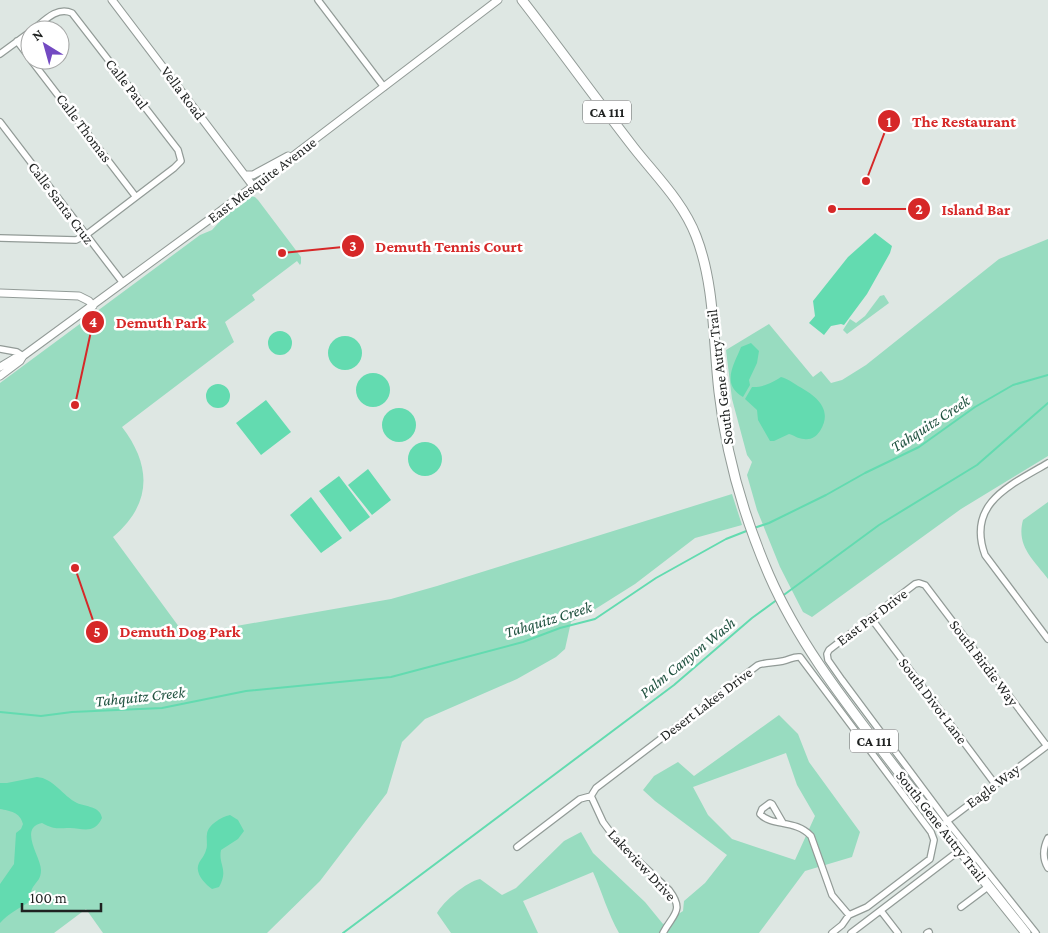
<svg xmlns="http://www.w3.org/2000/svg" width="1048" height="933" viewBox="0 0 1048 933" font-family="'Crimson Pro',serif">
<rect width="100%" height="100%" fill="#dee7e3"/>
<path fill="#98dcc0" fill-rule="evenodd" d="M250,196L255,197L258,200L301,257V263L300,265L297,261L252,295L255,300L225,322L234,342L122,427C152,466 152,504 113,537L185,635L391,599L437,586L732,494L742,525L695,538L635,584L589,613L571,622L565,649L556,657L517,679L425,719L402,742L387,793L320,881L267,933H103L86,909L54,933H0V383L200,235L212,230L222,219Z
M1048,239V456L961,509L812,617L803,612L780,567L757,510L747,475L752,462L747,455L732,399L726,350L769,324L813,377L821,371L831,383L842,380L866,365L999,259Z
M884,295L889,303L847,334L843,330L850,319L856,323L865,316L880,296Z
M1048,502V579C1033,559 1016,546 1023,520Z
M779,715L798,734L809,762L860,832L852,857L805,871L759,933H619C608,914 602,892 593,872L523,901L538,933H451L437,913C444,901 466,882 480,879L502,895L516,888L564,841L581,832L593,853L645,902L663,924L683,911L684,901L705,883L727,855L655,801L643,790L654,776L678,762L694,776ZM786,753L797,785L815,816L795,860L732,839L708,815L693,787Z"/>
<path fill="#63dbb0" d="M875,233L892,246L890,253L867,294L844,325L841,324L831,326L824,335L809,323L815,316L813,301L848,257Z
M268 343a12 12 0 1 1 24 0a12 12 0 1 1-24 0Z
M328 353a17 17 0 1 1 34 0a17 17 0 1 1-34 0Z
M751,343L759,351L757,363L749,380L750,385L743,397C720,384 735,363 741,347Z
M356 390a17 17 0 1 1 34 0a17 17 0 1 1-34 0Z
M781,377C788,379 792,382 798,386C815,395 834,409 820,431C816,437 811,440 804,439C798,439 794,435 789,434L774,441H770L758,420L757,410L745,399L752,387C761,388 774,382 781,377Z
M206 396a12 12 0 1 1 24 0a12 12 0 1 1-24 0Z
M266,400L291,432L261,455L236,423Z
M382 425a17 17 0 1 1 34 0a17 17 0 1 1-34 0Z
M408 459a17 17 0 1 1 34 0a17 17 0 1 1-34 0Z
M368,469L391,500L372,515L348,485Z
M339,476L370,517L350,532L319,491Z
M311,497L342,538L321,553L290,515Z
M37,777C53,778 63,796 77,803C86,807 100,806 102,818C94,835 82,828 70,828C56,828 55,830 42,823C18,828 41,857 41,870C41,879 37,881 33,887C30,891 31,898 29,902C17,910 10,912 0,923V884L14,864L16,833L21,829L23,824C20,812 10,811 0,809V783H7Z
M230,815L238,820L244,831L238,839L221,850C218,865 229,869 219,887L212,889C205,884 194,873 199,863C201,859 205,855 206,850C208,845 206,839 207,834C208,825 221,817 230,815Z"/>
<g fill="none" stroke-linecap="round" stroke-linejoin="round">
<path stroke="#63dbb0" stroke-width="2" d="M754,528L769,523L826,495L865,473L919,447L975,407L1013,385L1048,375
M781,597L879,525L977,465L1048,403
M0,712L41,716L72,712L162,708L246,691L391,677L523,642L560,628L595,619L656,578L726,539L749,530
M343,933L674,685L752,618L778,599"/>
<defs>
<path id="minor" d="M318,0L384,87
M17,41L30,58
M0,54L30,32
M31,60L136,197
M0,122L123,283
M0,238L76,240L86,235L174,168L181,161L178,150L72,13C57,6 44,21 33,30
M0,349L17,352L23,356
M1048,463C1011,485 966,503 985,555L1048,639
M871,618L995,784
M591,796L603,822L617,841L669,890C685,911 673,914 663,933
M946,822L1048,745
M783,823L772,804L770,803L762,809L760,814C772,827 795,819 811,836L832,895L849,915
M1048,838C1043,848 1042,858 1048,868
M517,847L580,799L591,796L596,788L758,665C767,662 775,663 783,661C790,660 793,656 800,657L931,832L934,840L930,859L867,907L849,915L842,925L832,933
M961,907L989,886
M881,911L898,933
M851,933L960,850
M927,933L929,932
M1036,933L947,821L842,680L828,660L827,654L829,650L915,584L919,583L925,585L1047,746"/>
<path id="tertiary" d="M112,0L253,186
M245,175H253L288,156
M0,293L79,296L89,301L93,306
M0,367L15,358L23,356
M0,376L20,361L23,356L210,219L498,0"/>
<path id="primary" d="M522,0C560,49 596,99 634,148C656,176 683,202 696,236C715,285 713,341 719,392C726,455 744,517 769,575C797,639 839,694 881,749C928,811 977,872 1026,933"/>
</defs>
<use href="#minor" stroke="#929b97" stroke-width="8"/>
<use href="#tertiary" stroke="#929b97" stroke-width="9"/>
<use href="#primary" stroke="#929b97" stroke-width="11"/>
<use href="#minor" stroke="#fff" stroke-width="5.5"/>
<use href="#tertiary" stroke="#fff" stroke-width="7"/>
<use href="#primary" stroke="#fff" stroke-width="9"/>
</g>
<g text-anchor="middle" stroke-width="5" stroke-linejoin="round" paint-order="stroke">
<g fill="#fff" stroke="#626464" stroke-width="1">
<rect x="583" y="100.5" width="48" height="23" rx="4"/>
<rect x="850" y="729.5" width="48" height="23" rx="4"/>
</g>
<g font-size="14" font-weight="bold" fill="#1f2221">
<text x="607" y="117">CA 111</text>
<text x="874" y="746">CA 111</text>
</g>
<g font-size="15" fill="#1f2221" stroke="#fff">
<text transform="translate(127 84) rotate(52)" y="5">Calle Paul</text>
<text transform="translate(183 93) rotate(53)" y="5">Vella Road</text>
<text transform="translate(84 128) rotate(53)" y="5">Calle Thomas</text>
<text transform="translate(262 180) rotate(-37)" y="5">East Mesquite Avenue</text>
<text transform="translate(61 203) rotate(53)" y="5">Calle Santa Cruz</text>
<text transform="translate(720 377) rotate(-97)" y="5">South Gene Autry Trail</text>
<text transform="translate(872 617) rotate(-37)" y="5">East Par Drive</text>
<text transform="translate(984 663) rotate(53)" y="5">South Birdie Way</text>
<text transform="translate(933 701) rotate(53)" y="5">South Divot Lane</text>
<text transform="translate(706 704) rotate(-37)" y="5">Desert Lakes Drive</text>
<text transform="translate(993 786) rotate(-37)" y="5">Eagle Way</text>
<text transform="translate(941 826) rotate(52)" y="5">South Gene Autry Trail</text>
<text transform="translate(642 865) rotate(47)" y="5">Lakeview Drive</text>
</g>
<g font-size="16" font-style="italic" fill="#215341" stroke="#fff">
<text transform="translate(930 423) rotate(-33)" y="6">Tahquitz Creek</text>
<text transform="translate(548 619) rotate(-17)" y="6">Tahquitz Creek</text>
<text transform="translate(687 657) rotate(-39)" y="6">Palm Canyon Wash</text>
<text transform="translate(140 696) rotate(-6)" y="6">Tahquitz Creek</text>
</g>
</g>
<path fill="none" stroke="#d62828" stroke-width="2" d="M866 181L889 121M832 209L919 209M282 253L353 246M75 405L93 322M75 568L97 632"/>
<g fill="#d62828" stroke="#fff" stroke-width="2">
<circle cx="866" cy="181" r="5"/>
<circle cx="832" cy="209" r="5"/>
<circle cx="282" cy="253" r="5"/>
<circle cx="75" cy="405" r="5"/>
<circle cx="75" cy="568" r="5"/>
<circle cx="889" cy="121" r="12"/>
<circle cx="919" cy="209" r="12"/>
<circle cx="353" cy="246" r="12"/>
<circle cx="93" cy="322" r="12"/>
<circle cx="97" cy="632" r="12"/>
</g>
<g font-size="15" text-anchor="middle" font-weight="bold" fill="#fff">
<text x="889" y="127">1</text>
<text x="919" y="214">2</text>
<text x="353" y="251">3</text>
<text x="93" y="327">4</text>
<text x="97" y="637">5</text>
</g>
<g font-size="16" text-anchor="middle" font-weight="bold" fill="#d62828" stroke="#fff" stroke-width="5" stroke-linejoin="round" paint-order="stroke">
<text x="964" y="127">The Restaurant</text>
<text x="976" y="215">Island Bar</text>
<text x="449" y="252">Demuth Tennis Court</text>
<text x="161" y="328">Demuth Park</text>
<text x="180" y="637">Demuth Dog Park</text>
</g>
<g transform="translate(45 45) rotate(323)"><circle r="24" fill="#ffffff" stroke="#a5a7a6"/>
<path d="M0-4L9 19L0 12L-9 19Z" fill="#734ac2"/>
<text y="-8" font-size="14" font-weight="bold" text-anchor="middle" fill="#1f2221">N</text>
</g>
<path d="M22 903v8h79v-8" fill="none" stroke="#1f2221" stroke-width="2.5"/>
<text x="30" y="903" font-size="15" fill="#1f2221" stroke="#ffffff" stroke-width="4" paint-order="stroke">100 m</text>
</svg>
